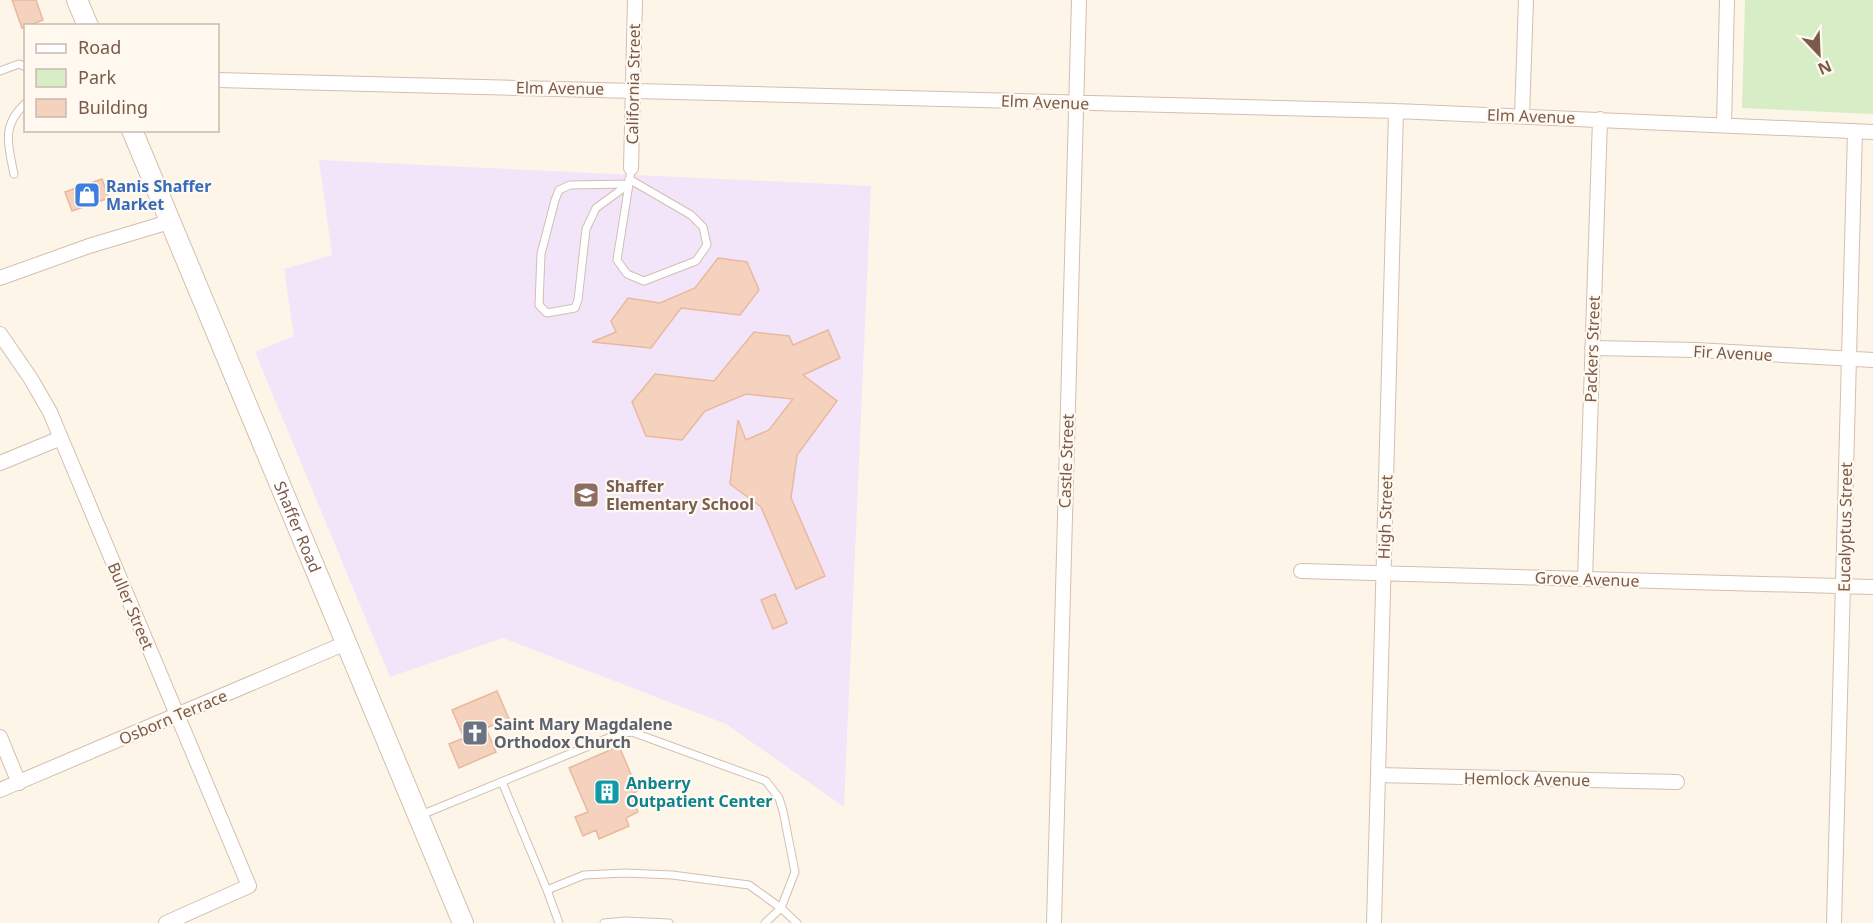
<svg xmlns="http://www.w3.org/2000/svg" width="1873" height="923" viewBox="0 0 1873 923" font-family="'Noto Sans',sans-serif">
<rect width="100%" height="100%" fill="#fef5e9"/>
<path fill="#f2e5fa" d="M319,160L871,186L844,807L726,724L503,638L390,677L255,352L294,336L284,269L332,255Z"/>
<path fill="#d7edc5" d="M1745,0H1873V114L1742,108Z"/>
<path fill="#f5d2be" stroke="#e9b89e" stroke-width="1.5" d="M12,0H36L43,20L22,28Z
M102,179L109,198L72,211L65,192Z
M718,258L747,262L759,290L740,315L681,308L651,348L592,342L616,332L611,321L628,298L660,303L695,288Z
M828,330L840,358L803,375L837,401L797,455L791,498L825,576L796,589L761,507L730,484L738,420L746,440L769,430L793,399L746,394L705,411L682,440L646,436L632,402L655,374L714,381L754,332L789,336L793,345Z
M775,594L787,623L773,629L761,600Z
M497,691L509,719L486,728L496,752L459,768L449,744L464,738L452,710Z
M619,746L638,791L630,794L638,812L626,818L629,826L599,839L596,830L583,836L575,817L588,812L569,768Z"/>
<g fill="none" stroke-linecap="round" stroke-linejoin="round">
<defs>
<path id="lane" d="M0,71L19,64L26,67
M14,174C8,145 1,125 26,103
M629,179L691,215L703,227L707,245L696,261L644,281L627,274L617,260L629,184L631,168
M629,184L596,208L586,229L578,300L575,308L547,313L539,305L541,254L555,200L559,190L570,185Z
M502,782L547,890L584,875L625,873L672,875L749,885L781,908L765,923
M421,815L618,734L632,732L766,781L779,798L783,811L795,872L781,908L797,923
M547,890L559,923
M604,923L625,921L669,923"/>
<path id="street" d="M218,80L1396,111L1873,132
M1522,116L1526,0
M1724,125L1727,0
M631,168L635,0
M0,278L89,246L169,222
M0,334L31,379L50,412L249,886L166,923
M1592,348L1696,350L1873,360
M0,463L61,438
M1301,571L1873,587
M1585,579L1600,119
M0,737L19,783
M1378,775L1677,782
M0,790L346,643
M1054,923L1079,0
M1374,923L1396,111
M1834,923L1855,131"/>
<g id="secondary">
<path d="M77,0L88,26"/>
<path id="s1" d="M132,130L463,923"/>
</g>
</defs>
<use href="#lane" stroke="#d4beb0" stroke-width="9"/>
<use href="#street" stroke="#d4beb0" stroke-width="16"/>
<use href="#secondary" stroke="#d7beac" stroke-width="22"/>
<use href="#lane" stroke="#fff" stroke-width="7"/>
<use href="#street" stroke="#fff" stroke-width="14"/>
<use href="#secondary" stroke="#fff" stroke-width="20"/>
</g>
<defs>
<symbol id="shop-square" viewBox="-11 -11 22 22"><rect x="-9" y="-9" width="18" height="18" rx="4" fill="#3f7fe0" stroke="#fff9f0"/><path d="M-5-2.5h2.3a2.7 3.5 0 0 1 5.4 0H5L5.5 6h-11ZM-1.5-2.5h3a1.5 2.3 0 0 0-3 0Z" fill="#fff"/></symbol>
<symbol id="school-square" viewBox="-11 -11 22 22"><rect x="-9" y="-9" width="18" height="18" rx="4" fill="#8d6e63" stroke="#fff9f0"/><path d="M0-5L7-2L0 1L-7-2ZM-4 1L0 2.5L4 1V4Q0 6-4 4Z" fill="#fff"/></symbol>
<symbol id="church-square" viewBox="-11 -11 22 22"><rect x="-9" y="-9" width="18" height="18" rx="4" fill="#6b7280" stroke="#fff9f0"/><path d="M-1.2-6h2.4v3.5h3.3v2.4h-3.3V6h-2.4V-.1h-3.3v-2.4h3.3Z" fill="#fff"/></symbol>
<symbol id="building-square" viewBox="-11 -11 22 22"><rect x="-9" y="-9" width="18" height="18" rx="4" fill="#0f9aa8" stroke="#fff9f0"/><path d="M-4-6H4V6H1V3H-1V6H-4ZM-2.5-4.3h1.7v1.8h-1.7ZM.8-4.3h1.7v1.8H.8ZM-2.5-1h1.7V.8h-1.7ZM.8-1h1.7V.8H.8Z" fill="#fff"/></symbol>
</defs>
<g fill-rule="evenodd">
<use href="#shop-square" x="72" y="180" width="30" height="30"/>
<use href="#school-square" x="571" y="480" width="30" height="30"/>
<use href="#church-square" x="460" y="718" width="30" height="30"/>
<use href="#building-square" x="592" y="777" width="30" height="30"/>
</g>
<g text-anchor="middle" stroke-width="4.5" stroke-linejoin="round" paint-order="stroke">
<g font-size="16" fill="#7a5a4a" stroke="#fff9f0">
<text transform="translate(633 84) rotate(-89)" y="6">California Street</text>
<text transform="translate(560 88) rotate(1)" y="6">Elm Avenue</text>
<text transform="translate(1045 102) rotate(2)" y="6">Elm Avenue</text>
<text transform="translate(1531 116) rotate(2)" y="6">Elm Avenue</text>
<text transform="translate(1592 349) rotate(-88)" y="6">Packers Street</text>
<text transform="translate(1733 353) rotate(3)" y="6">Fir Avenue</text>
<text transform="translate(1066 461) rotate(-88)" y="6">Castle Street</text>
<text transform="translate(1385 517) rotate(-88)" y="6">High Street</text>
<text dy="6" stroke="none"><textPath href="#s1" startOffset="430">Shaffer Road</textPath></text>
<text transform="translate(1845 527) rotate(-89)" y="6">Eucalyptus Street</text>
<text transform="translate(1587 579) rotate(2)" y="6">Grove Avenue</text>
<text transform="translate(131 606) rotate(67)" y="6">Buller Street</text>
<text transform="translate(173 717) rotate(-23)" y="6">Osborn Terrace</text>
<text transform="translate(1527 779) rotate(1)" y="6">Hemlock Avenue</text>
</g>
<g font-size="16" font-weight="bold" fill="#366cbe" stroke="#fff9f0" text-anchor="start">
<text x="106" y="192">Ranis Shaffer<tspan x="106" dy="18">Market</tspan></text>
</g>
<g font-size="16" font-weight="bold" fill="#785e54" stroke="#fff9f0" text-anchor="start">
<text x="606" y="492">Shaffer<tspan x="606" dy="18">Elementary School</tspan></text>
</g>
<g font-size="16" font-weight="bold" fill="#5b616d" stroke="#fff9f0" text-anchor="start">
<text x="494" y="730">Saint Mary Magdalene<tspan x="494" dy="18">Orthodox Church</tspan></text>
</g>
<g font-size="16" font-weight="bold" fill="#0d838f" stroke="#fff9f0" text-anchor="start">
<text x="626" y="789">Anberry<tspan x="626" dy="18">Outpatient Center</tspan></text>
</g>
</g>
<rect x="24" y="24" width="195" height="108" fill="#fff9f0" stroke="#cab9ae" stroke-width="1.5"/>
<rect x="36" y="44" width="30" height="9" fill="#ffffff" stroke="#cab9ae" stroke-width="1.5"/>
<text x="78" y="54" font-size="18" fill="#7a5a4a">Road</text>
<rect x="36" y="69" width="30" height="18" fill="#d7edc5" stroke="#cab9ae" stroke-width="1.5"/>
<text x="78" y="84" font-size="18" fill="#7a5a4a">Park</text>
<rect x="36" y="99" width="30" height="18" fill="#f5d2be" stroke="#cab9ae" stroke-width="1.5"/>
<text x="78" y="114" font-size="18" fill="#7a5a4a">Building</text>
<g transform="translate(1819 54) rotate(157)" stroke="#fff9f0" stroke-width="4.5" paint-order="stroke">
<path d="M0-4.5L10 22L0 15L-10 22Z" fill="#7a5a4a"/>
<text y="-9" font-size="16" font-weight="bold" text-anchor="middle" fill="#7a5a4a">N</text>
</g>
</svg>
